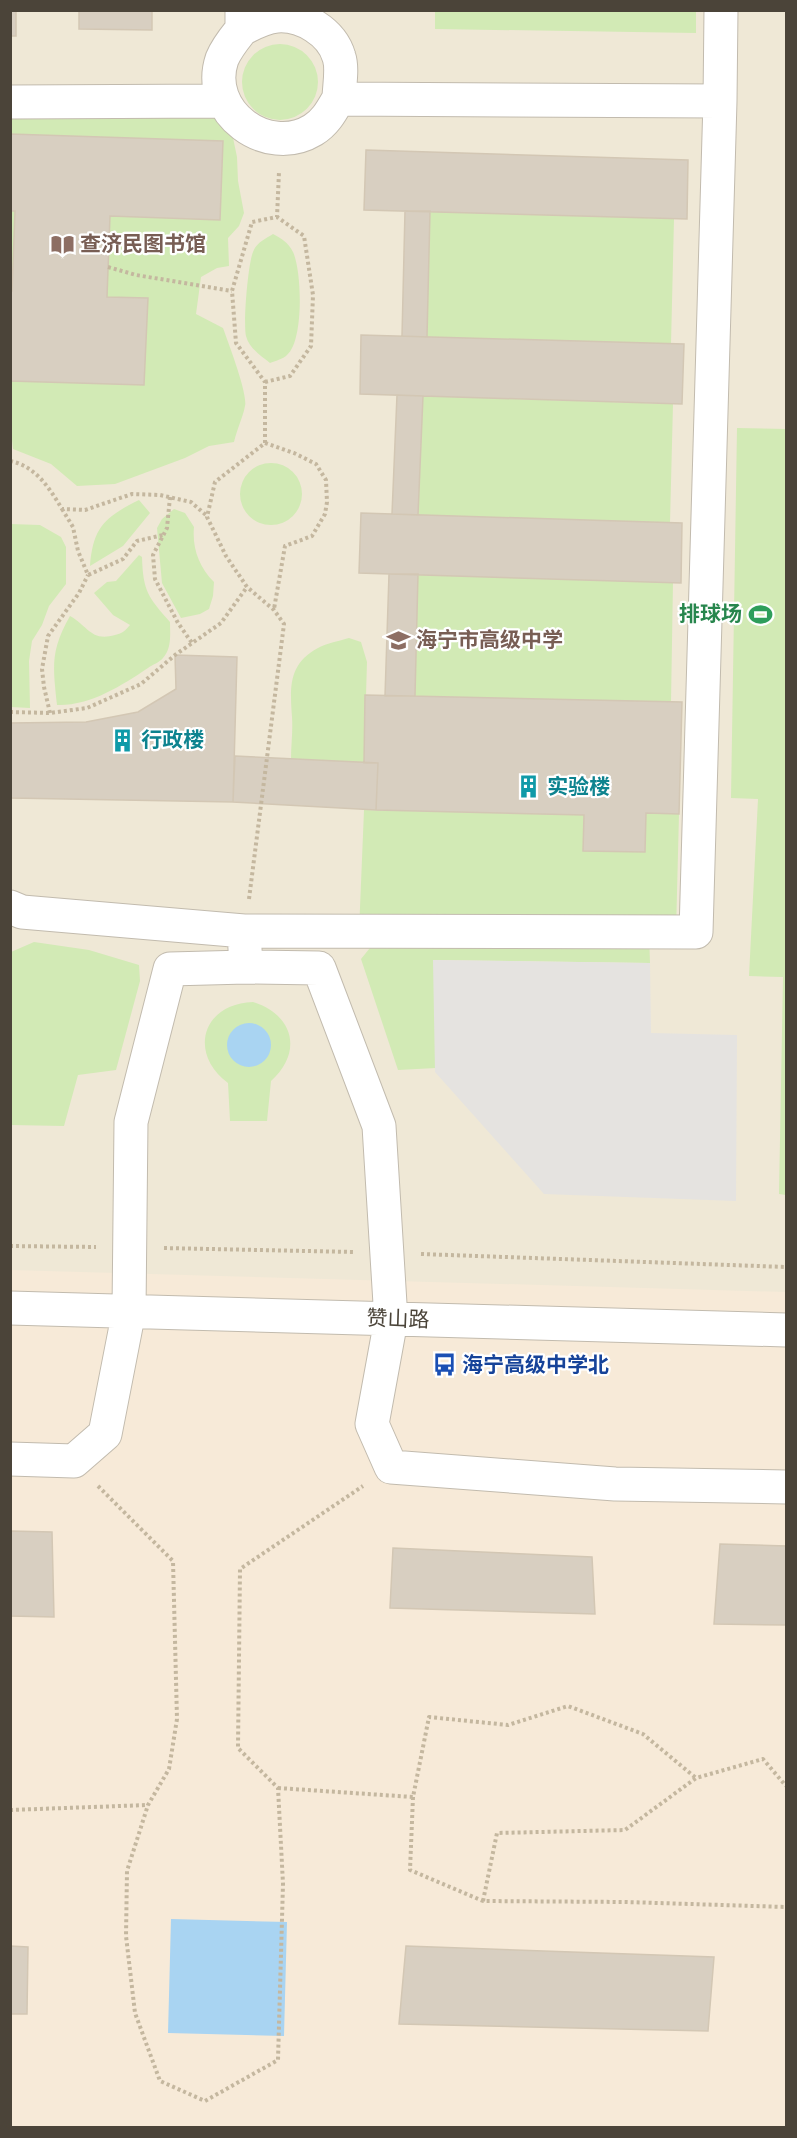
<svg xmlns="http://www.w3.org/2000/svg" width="797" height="2138" viewBox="0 0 797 2138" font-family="Poppins,'Noto Sans SC',sans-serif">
<rect width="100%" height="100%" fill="#f6f3ec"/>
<path fill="#f7ead8" d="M11,11H786V2127L11,2128Z"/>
<path fill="#efe8d6" d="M11,11H786V1292L11,1270Z"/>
<path fill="#d2eab5" d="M435,11H696V33L435,29Z
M242 82a38 38 0 1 1 76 0a38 38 0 1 1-76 0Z
M207,101L232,133L237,157L238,181L244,213L239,226L228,238L229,266L217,268L201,277L196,314L223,328C228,342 248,394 245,406C243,417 237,429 234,442L209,446L185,458L115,484L77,486L51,464L13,449L10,423V102Z
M430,211L674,219L671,344L427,337Z
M273,234C282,239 288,242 293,252C302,271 304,341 287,355C283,359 275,361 270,363C261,356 249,348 246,336C243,323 248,264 253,252C256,243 265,239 273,234Z
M423,396L673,404L670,523L418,515Z
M737,428L786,429V1195L779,1194L783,977L749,976L758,799L731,798Z
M240 494a31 31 0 1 1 62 0a31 31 0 1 1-62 0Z
M139,500L150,513L123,546L90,566C93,527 105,517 139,500Z
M174,509L185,513L194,527C192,548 199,567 214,582L213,596L209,609L200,614L181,618L162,583L157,528L162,519Z
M10,524L40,525L61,537L66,547V584L49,606L42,625L32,641L29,661L30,708L11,707Z
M139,555L142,557C143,591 148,597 170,622C170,634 172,648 163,658C160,662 152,665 148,668C121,686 90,706 57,705C53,667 50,651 70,616C88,626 91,642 115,635C123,633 125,631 130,625L113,615L94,593L107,582L116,581Z
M418,574L673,582L671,702L415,696Z
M349,638L361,642L367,662L364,763L291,759C291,745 293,731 292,717C290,688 288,664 318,648C327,643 339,641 349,638Z
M364,810L584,815L583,851L645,852L646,813L679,814L676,932L649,933L650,963L434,960L436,1068L398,1070L361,959L382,933L359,932Z
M34,942L89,950L139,965L140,981L116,1070L78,1075L64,1126L11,1125V952Z
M253,1002C294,1015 303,1052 271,1081L267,1121H230L228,1083C188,1053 202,1004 253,1002Z"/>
<path fill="#e5e3e0" d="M433,960L650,963L651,1033L737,1035L736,1201L544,1194L435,1072Z"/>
<path fill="#a9d4f2" d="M227 1045a22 22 0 1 1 44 0a22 22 0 1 1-44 0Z
M171,1919L287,1922L284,2036L168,2033Z"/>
<path fill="#d8cfc1" stroke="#d3c7b4" stroke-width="1.5" d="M10,10H16V36H10Z
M79,10H152V30L79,29Z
M10,134L223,141L220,220L110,216L107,297L148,298L144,385L10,381V291H12L15,211H10Z
M366,150L688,160L687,219L364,210Z
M405,211H430L427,337L402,336Z
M361,335L684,344L682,404L360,394Z
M397,395L423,396L418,515L392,514Z
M361,513L682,523L681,583L359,573Z
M389,574H418L415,696H385Z
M175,655L237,657L233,802L10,798V723L86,722L138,712L176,689Z
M365,695L682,702L679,814L646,813L645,852L583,851L584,815L376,810L378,763H364Z
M235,756L378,763L376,810L233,802Z
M10,1531L52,1532L54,1617L10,1616Z
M720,1544L786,1546V1625L714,1624Z
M393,1548L592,1557L595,1614L390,1608Z
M10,1946L28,1947L27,2014H10Z
M406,1946L714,1957L708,2031L399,2024Z"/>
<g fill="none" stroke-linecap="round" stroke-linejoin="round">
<defs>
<path id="minor" d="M242,29C254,23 264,17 277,16C302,14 332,32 339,57C343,69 339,87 339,99V98C332,110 326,122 313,130C267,158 204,112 222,59C227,47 234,39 242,29V10
M720,101L721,10
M10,102L224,101
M10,907L22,912L244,931L246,967L170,969L131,1122L129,1311L105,1434L74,1461L10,1459
M244,931L696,932L720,101L339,99
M246,967L319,968L379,1126L391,1320L372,1424L391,1467L615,1484L786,1487
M10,1308L786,1330"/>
</defs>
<use href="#minor" stroke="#c2bbae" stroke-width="35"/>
<path stroke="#c4b79f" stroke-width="4" stroke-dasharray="3 3" stroke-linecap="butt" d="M108,267L136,275L232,291
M265,382L290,376L311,346L313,295L304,236L277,217
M265,443L294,453L316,464L326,480L327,502L325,514L312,536L285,546L274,609
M10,461C36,466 50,489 62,509L85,510L132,494L160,495L191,502L207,516
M170,497L167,528L153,555L155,579L178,623L192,643
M62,509L73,527L78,551L88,575L123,559L137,541L163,535
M10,712L50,713L87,708L141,684L175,655L221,623L247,587
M50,713L44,687L42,669L48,636L79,593L88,575
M249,899L284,624L274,610L247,587L226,556L207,517L215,482L265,443V382L236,343L232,291L252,222L277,217L279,172
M10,1246L96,1247
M164,1248L354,1252
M421,1254L786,1267
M98,1486L173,1561L177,1719L169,1769L148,1805L127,1871L126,1936L135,2013L160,2081L205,2101L278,2060L283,1884L278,1788L238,1748L240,1569L363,1486
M278,1788L413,1797L429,1717L508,1725L568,1706L643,1734L696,1778
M413,1797L410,1870L483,1901L626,1902L786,1907
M10,1810L148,1805
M483,1901L497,1833L625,1830L696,1778L763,1759L786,1786"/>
<use href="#minor" stroke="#fff" stroke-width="33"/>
</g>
<defs>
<symbol id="library-bare" viewBox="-9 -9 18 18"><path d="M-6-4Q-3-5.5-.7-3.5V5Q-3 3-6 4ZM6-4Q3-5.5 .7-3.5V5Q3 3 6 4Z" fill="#8d6e63" stroke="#fff" stroke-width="2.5" paint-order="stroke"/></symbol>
<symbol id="stadium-bare" viewBox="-9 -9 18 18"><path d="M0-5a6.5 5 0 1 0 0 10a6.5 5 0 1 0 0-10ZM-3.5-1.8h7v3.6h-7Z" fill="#2e9e5b" stroke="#fff" stroke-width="2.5" paint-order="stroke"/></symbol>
<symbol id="school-bare" viewBox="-9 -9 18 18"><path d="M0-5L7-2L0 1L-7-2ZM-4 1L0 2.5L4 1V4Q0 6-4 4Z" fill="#8d6e63" stroke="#fff" stroke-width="2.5" paint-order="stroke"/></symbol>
<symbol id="building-bare" viewBox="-9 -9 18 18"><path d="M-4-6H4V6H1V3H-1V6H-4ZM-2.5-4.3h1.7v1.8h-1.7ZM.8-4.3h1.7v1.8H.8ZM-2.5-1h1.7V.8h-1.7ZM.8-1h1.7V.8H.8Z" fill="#0f9aa8" stroke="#fff" stroke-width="2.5" paint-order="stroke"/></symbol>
<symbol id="bus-bare" viewBox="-9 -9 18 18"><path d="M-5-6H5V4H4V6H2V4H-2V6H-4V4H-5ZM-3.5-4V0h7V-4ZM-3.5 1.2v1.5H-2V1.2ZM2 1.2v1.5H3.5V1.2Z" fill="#1a4fb4" stroke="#fff" stroke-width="2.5" paint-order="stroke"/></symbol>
</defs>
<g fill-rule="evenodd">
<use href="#library-bare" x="46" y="228" width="33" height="33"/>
<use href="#stadium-bare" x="744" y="598" width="33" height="33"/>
<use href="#school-bare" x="382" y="624" width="33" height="33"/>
<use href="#building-bare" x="106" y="724" width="33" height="33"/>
<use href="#building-bare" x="512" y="770" width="33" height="33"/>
<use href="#bus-bare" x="428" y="1348" width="33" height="33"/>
</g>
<g text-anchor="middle" stroke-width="4.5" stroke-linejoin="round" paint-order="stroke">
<g font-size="21" font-weight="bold" fill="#785e54" stroke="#fff" text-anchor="start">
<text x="80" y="251">查济民图书馆</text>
<text x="416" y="647">海宁市高级中学</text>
</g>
<g font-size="21" font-weight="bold" fill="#27864d" stroke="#fff" text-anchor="end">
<text x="742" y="621">排球场</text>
</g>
<g font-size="21" font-weight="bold" fill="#0d838f" stroke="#fff" text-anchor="start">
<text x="141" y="747">行政楼</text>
<text x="547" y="794">实验楼</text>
</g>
<g font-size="21" fill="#4b4439" stroke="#fff">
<text transform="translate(398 1319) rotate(2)" y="7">赞山路</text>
</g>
<g font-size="21" font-weight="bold" fill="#164399" stroke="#fff" text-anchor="start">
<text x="462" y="1372">海宁高级中学北</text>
</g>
</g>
<rect width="797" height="2138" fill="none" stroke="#4b4439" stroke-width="24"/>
</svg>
